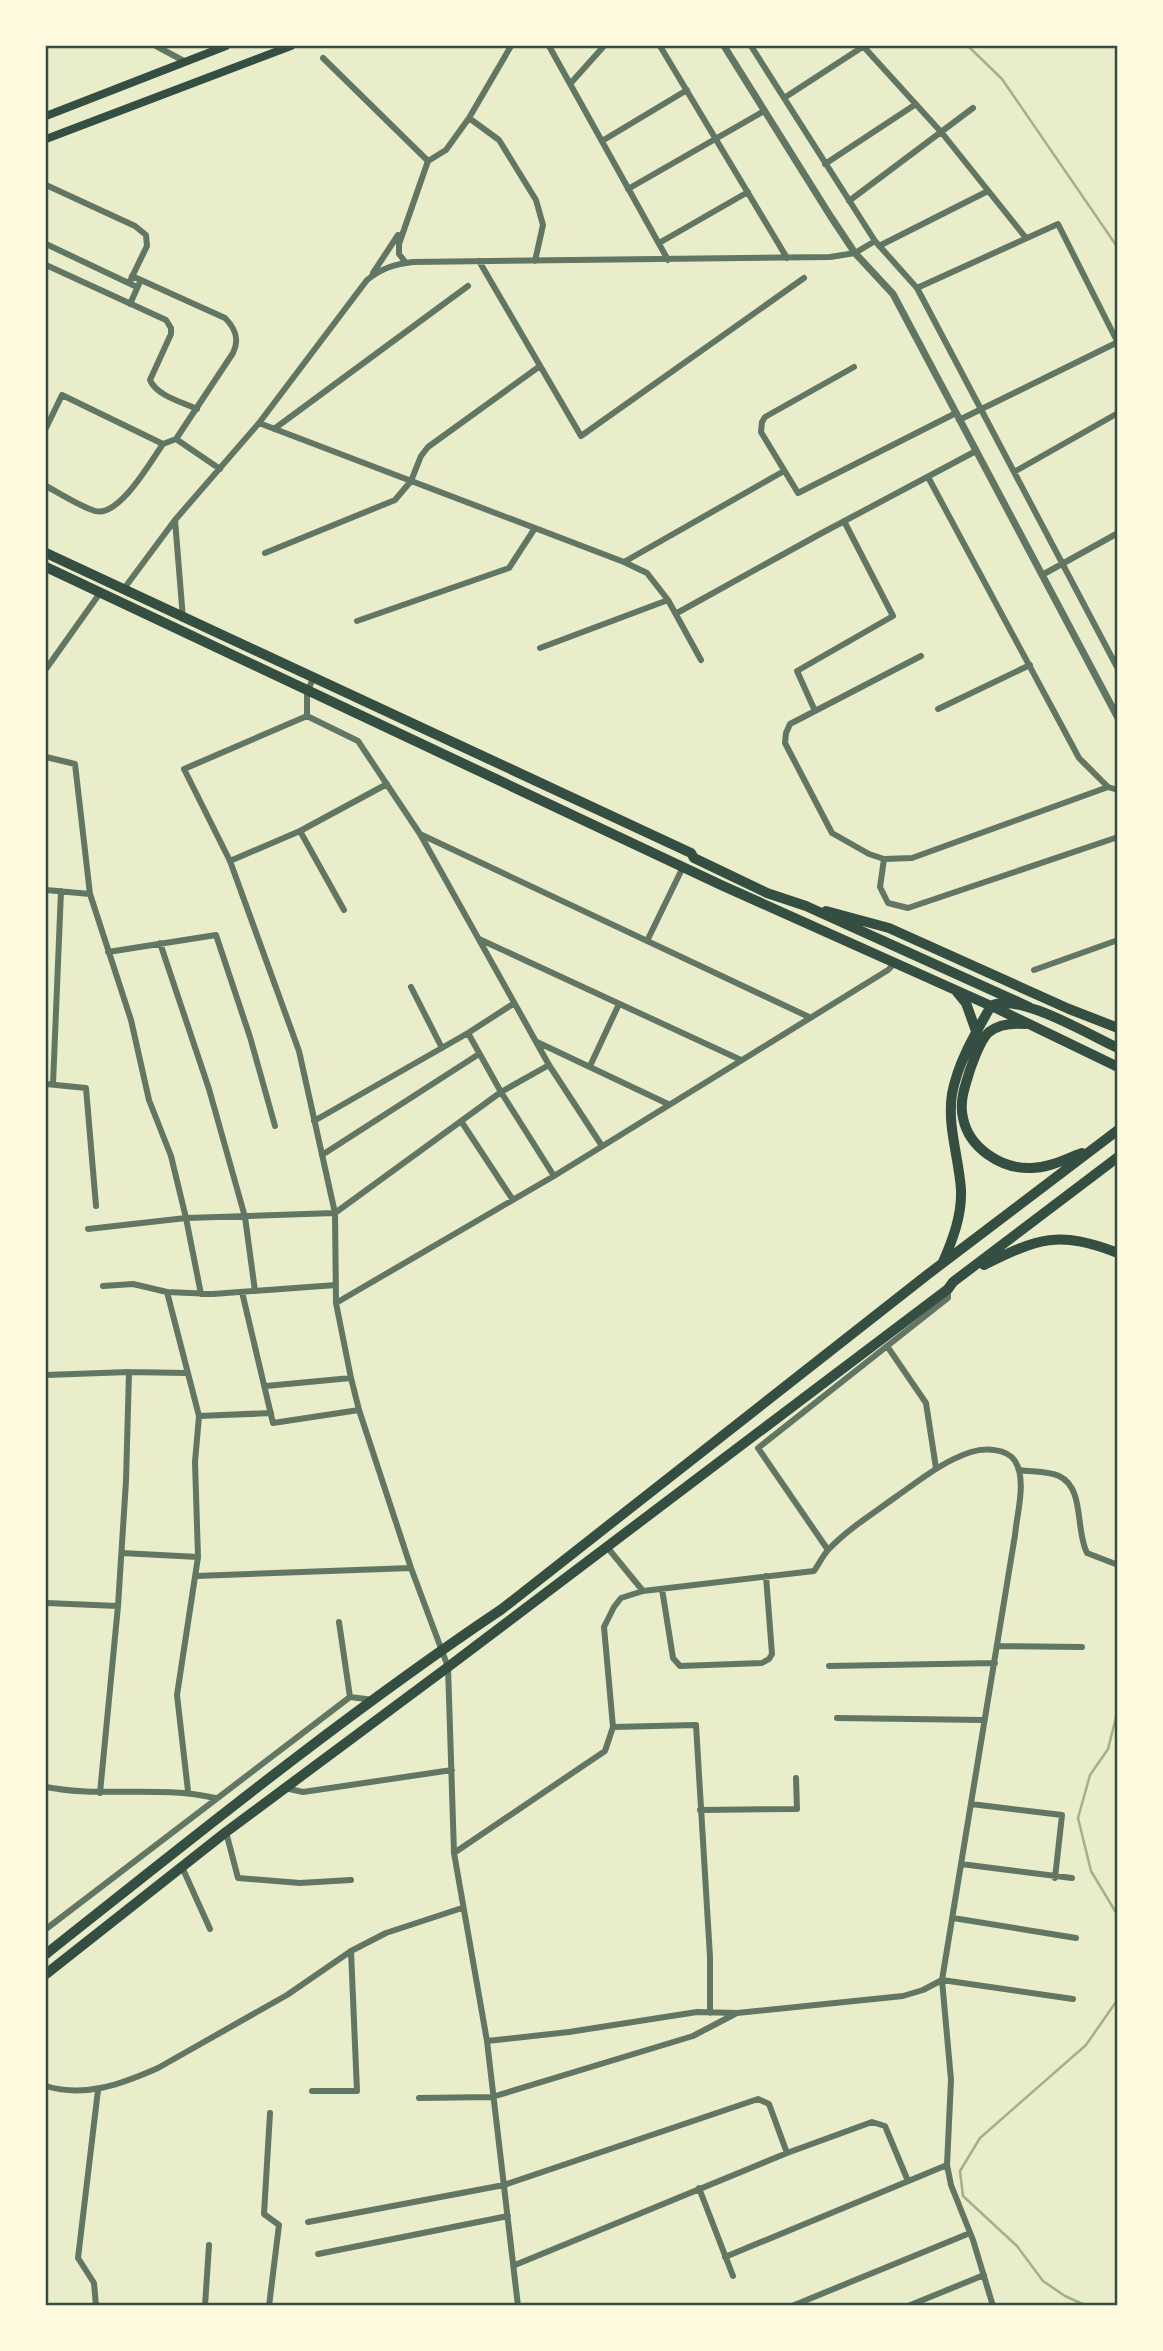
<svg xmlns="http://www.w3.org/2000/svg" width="1163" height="2351" viewBox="0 0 1163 2351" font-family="'Public Sans',sans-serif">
<rect width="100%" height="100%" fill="#e9edc9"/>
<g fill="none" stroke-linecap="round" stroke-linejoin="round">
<path stroke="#a3b18a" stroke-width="2.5" d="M968,46L1002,79L1118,248
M1118,1709L1108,1749L1090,1775L1078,1818L1091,1871L1118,1916
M1087,2306L1065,2296L1043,2281L1017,2246L963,2196L960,2171L980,2138L1086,2045L1118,1999"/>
<path stroke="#617663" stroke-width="6" d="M156,46L184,61
M549,46L668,260
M660,46L787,258
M751,46L875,241L917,288L1118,669
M863,46L942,133L1026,238
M323,58L428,161L399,244V254L406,263
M570,84L604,46
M784,98L864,46
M469,118L511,46
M602,141L687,90
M428,161L446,150L469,118L499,140L536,200L543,225L535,261
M825,164L916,104
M46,185L135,226L146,235L147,246L129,283
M628,189L764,111
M849,201L973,108
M659,243L748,192
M46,244L137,287
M879,246L988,191
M479,261L581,436L804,278
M46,265L166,320L171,328V334L150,380C157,396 182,402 197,409
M373,273L398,235
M917,288L1058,224L1118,343
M130,304L139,284
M854,367L765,417L762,422L761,432L798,493L956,413
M959,420L1118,342
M259,423L624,562L647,573L668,600L701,660
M46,428L62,395L163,444L176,439L233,353C240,339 235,328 225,318L132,276
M274,429L468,286
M176,439L220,469
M1014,472L1118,413
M928,477L1079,758L1108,787
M46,486C61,494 79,506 95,511C119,518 151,461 163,444
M175,520L183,619
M265,553L395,500L411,481L421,456L428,447L540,366
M624,562L784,471
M1042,575L1118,533
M123,590L175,520L259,423L367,280C382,268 395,264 413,262L830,257L855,253L875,241
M677,613L820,534L976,451
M357,621L509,568L535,528
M540,648L668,600
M921,656L790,724L786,733L785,743L832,833L869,854L884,859L912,858L1108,787L1118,790
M46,669L100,593
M938,709L1030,665
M815,711L797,671L893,616L844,521
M307,716L184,769L230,861L299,1051L335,1213L336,1303L351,1378L359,1410L411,1568L448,1667L454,1853L487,2041L518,2306
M307,716L358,741L420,834L549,1065L602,1146
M307,716V692L313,679
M46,757L75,764L90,894L131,1020L149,1100L171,1156L186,1218L201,1294
M300,831L344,910
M422,835L809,1017
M884,859L880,887L888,903L908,908L1118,837
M230,861L300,831L387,784
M46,890L90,894
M479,939L741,1060
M647,941L683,867
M160,943L209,1089L245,1217L255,1291
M108,952L216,935L250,1037L275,1126
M1034,970L1118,940
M411,987L442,1048
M537,1042L668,1104
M549,1065L501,1092L554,1176
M590,1066L619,1004
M46,1084L86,1088L96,1206
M53,1084L61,891
M314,1121L468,1033L513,1004
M461,1121L513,1200
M322,1155L479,1054
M88,1229L186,1218L335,1213L501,1092L468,1033
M103,1286L133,1284L167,1292L213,1294L336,1285
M167,1292L199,1416L195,1462L198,1557L177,1695L188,1791
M242,1292L273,1423L359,1410
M336,1303L554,1176L888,970L895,963
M887,1346L926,1403L936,1468
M46,1375L129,1372L187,1373
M266,1386L351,1378
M199,1416L271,1413
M1019,1470C1031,1472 1048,1471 1059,1476C1085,1488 1075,1530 1087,1553L1118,1565
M607,1547L643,1591
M828,1550L758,1448L948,1298V1289
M122,1553L198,1557
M196,1576L411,1568
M662,1589L673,1658L680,1666L762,1663L769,1659L772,1654L766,1576
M46,1603L118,1606L100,1793
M118,1606L126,1481L129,1372
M339,1622L350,1697
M998,1646L1082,1647
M829,1666L995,1663
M837,1718L984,1720
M613,1727L696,1725L710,1957V2013
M46,1787C102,1798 159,1785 215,1798
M285,1788L303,1792L452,1770
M971,1804L1062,1815L1055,1878
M700,1810L797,1809L796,1778
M226,1832L238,1878L300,1883L351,1880
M454,1853L605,1751L613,1727L604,1627L614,1607L621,1598L643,1591L814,1571C819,1564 823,1555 829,1549C849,1528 874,1513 897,1496C920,1480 943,1461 971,1452C984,1448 1007,1448 1015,1461C1027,1480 1017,1513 1015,1535L942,1980L951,2080L947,2165L951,2185L973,2240L993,2306
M961,1864L1072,1878
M182,1867L210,1929
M953,1918L1076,1938
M46,1929L350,1697L374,1700
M487,2041L569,2032L697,2012L737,2013L903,1996L923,1990L942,1980L1073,1999
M46,2086C85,2098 122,2084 158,2068L287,1995L351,1951L386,1933L462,1908
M312,2091H357L351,1951
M419,2098L492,2097L693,2036L735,2014
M699,2188L733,2276
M308,2222L504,2185L758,2099L769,2104L787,2153
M318,2254L508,2216
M725,2257L947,2165
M515,2265L787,2153L872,2122L885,2126L908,2181
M96,2306L94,2283L78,2258L98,2090
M205,2306L209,2245
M269,2306L279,2225L264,2214L270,2113
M792,2306L970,2233
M908,2306L984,2275"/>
<path stroke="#617663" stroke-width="7" d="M724,46L831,217L855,253L893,294L1118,718"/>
<path stroke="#344e41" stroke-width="8" d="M46,116L226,46
M46,139L291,46"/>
<path stroke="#344e41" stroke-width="10" d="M46,553L691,853L694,858L767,893L806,906L1029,1007
M46,567L721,885L1000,1010L1118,1067
M826,911L889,928L1069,1009L1118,1028
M957,992L966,1003L976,1031
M1025,1024C1013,1023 999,1024 989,1032C980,1040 974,1059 970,1070C965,1086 959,1102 963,1118C969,1148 1001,1169 1031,1168C1049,1168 1065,1159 1082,1153
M943,1262C953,1239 962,1215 961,1190C959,1158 947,1126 952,1094C958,1062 975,1034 991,1006C1017,991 1091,1036 1118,1048
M984,1265C1039,1238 1058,1230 1118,1253
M46,1954C195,1836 344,1715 502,1609L927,1275L1118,1130
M46,1974L226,1832L448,1667L948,1289L953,1282L1118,1157"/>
</g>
<rect width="1163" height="2351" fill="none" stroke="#fefae0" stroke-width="94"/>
<rect x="47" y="47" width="1069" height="2257" fill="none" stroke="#344e41" stroke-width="2.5"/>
</svg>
